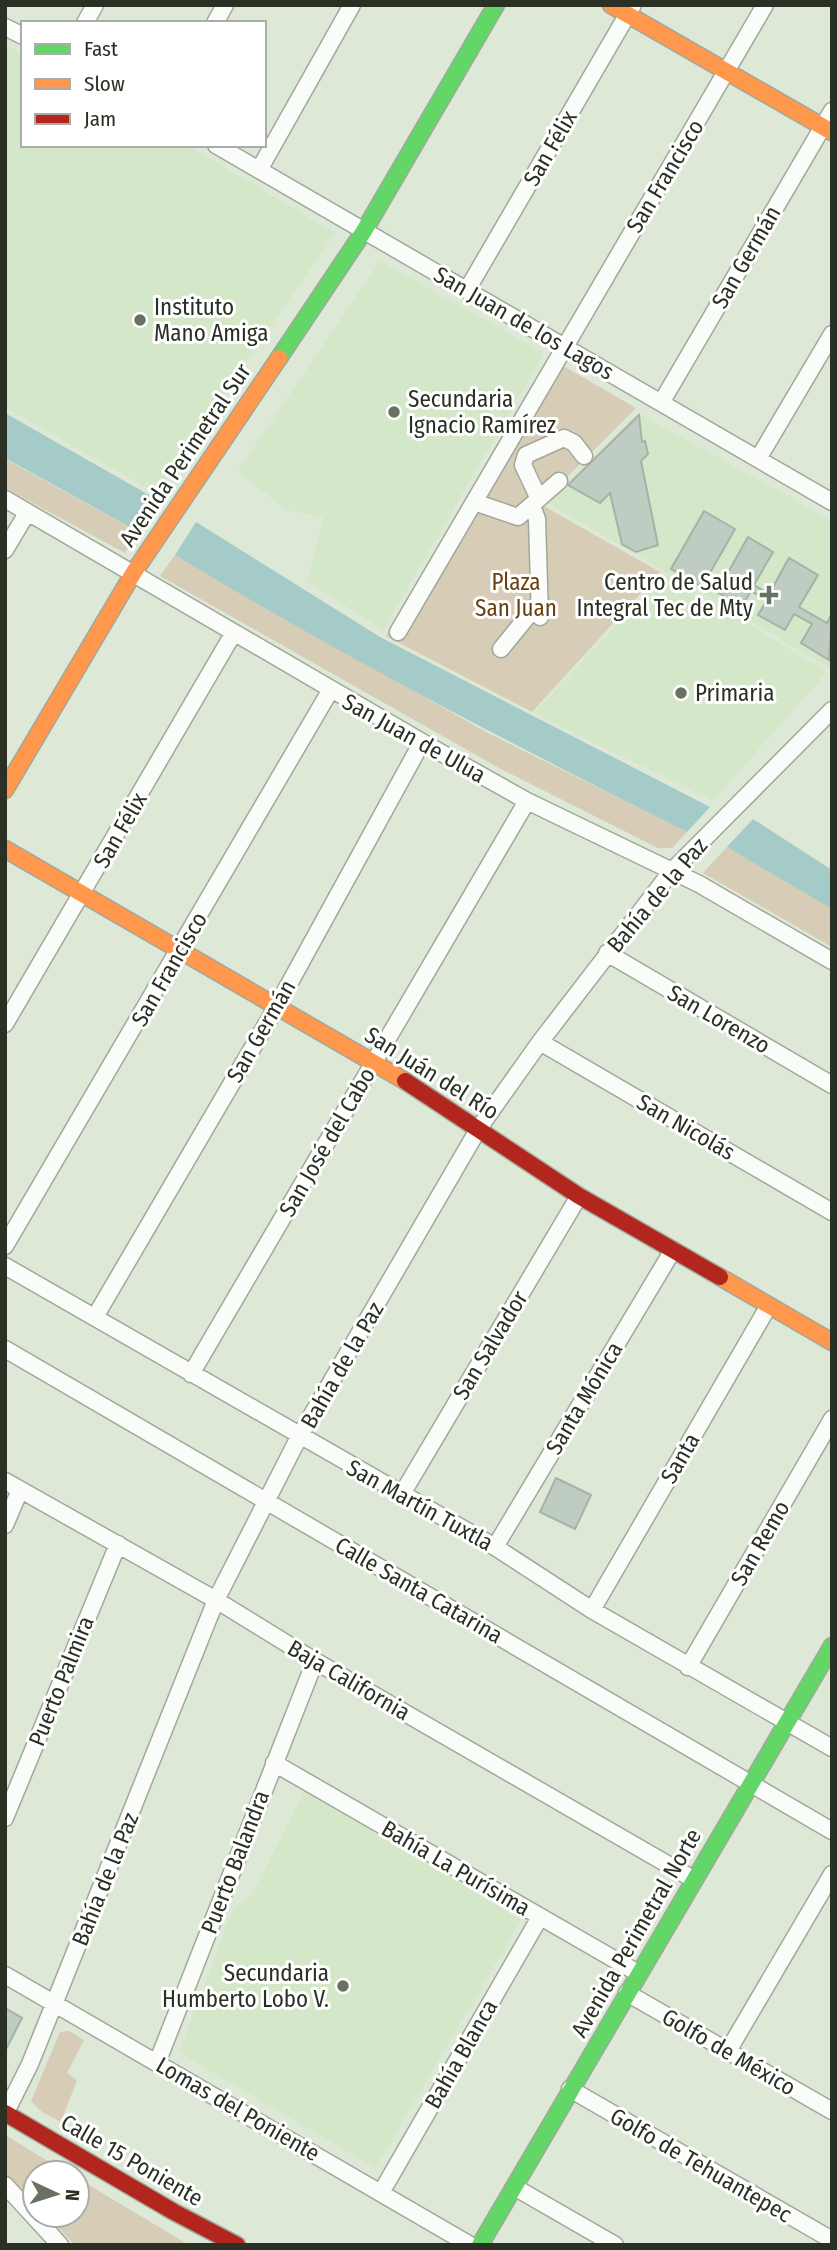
<svg xmlns="http://www.w3.org/2000/svg" width="837" height="2250" viewBox="0 0 837 2250" font-family="'Fira Sans Condensed',sans-serif">
<rect width="100%" height="100%" fill="#dde8d6"/>
<path fill="#d5e7c9" d="M5,44L23,55V145H187L335,233L156,493L5,407Z
M380,261L544,353L383,630L307,581L323,517L286,510L238,471Z
M638,413L832,521V669L546,502Z
M664,574L827,672L713,801L534,713Z
M305,1791L521,1920L375,2168L179,2052L234,1907L250,1898Z"/>
<path fill="#d7ccb6" d="M549,358L636,408L540,504L660,572L532,712L386,636Z
M5,459L139,532L125,553L5,488Z
M175,555L486,732L687,832L672,848H658L501,769L160,576Z
M727,847L832,906V947L703,873Z
M69,2031L84,2040L67,2073L77,2080L61,2122L42,2112L31,2101L60,2032Z
M5,2135L68,2173H35V2204L5,2174Z
M77,2178L189,2245H75L46,2215H77Z"/>
<path fill="#a4cbc7" d="M5,413L156,499L139,532L5,458Z
M196,522L380,637L710,807L687,832C513,745 342,656 175,555Z
M753,819L832,870V909L727,847Z"/>
<path fill="#bfccc1" stroke="#a5b2a7" stroke-width="2" d="M639,415L642,442L645,441L648,454L641,461L658,545L636,552L622,544L610,493L600,503L568,485Z
M704,511L735,529L702,587L671,569Z
M748,537L773,552L754,585L769,594L789,558L818,575L799,607L827,623L832,613L829,660L801,643L812,624L794,614L785,630L758,615L767,600L751,591L742,606L717,592Z
M556,1478L591,1495L575,1529L540,1512Z
M5,2008L22,2018L5,2051Z"/>
<g fill="none" stroke-linecap="round" stroke-linejoin="round">
<defs>
<path id="street" d="M85,23L95,5
M215,23L225,5
M5,27L23,36
M216,145L832,502
M259,170L352,5
M467,290L633,5
M661,403L832,111
M758,459L832,334
M5,499L422,742L527,801L699,884L832,961
M539,499L523,465L526,455L564,438L574,443L584,456
M474,502L518,517L559,481
M532,506L537,519L540,617
M5,550L27,513
M398,632L765,5
M501,649L540,601
M607,953L832,1085
M5,1024L233,634
M540,1042L832,1212
M5,1246L330,691
M5,1266L495,1547L592,1610L832,1748
M95,1317L277,1006L422,742
M5,1349L832,1831
M191,1374L527,801
M5,1481L216,1600L315,1661L693,1879
M402,1494L579,1196
M5,1525L20,1490
M495,1547L673,1250
M592,1610L768,1307
M688,1667L832,1419
M274,1763L638,1973
M5,1818L118,1544
M5,1975L470,2245
M627,1993L832,2111
M728,2051L832,1874
M157,2063L315,1661
M570,2089L832,2240
M5,2114L30,2064L216,1600L299,1437L479,1128L540,1042L671,872L832,710
M5,2185L60,2245
M516,2188L615,2245
M382,2191L540,1917"/>
<path id="fast" d="M279,358L364,231L496,5
M480,2245L832,1646"/>
<path id="slow" d="M611,5L832,132
M5,790L134,572L279,358
M5,849L405,1081
M720,1277L832,1342"/>
<path id="jam" d="M405,1081L579,1196L720,1277
M5,2113L174,2212L237,2245"/>
</defs>
<use href="#street" stroke="#a0a89b" stroke-width="19"/>
<use href="#fast" stroke="#a0a89b" stroke-width="19"/>
<use href="#slow" stroke="#a0a89b" stroke-width="19"/>
<use href="#jam" stroke="#a0a89b" stroke-width="19"/>
<use href="#street" stroke="#fafcf9" stroke-width="16"/>
<use href="#fast" stroke="#63d668" stroke-width="16"/>
<use href="#slow" stroke="#ff974d" stroke-width="16"/>
<use href="#jam" stroke="#b3261e" stroke-width="16"/>
</g>
<g fill="#697162" stroke="#fff" stroke-width="2.5">
<circle cx="140" cy="320" r="7"/>
<circle cx="394" cy="412" r="7"/>
<path d="M765.5 584.5h7v7h7v7h-7v7h-7v-7h-7v-7h7z"/>
<circle cx="681" cy="693" r="7"/>
<circle cx="343" cy="1986" r="7"/>
</g>
<g text-anchor="middle" stroke-width="6" stroke-linejoin="round" paint-order="stroke">
<g font-size="23" fill="#2a3124" stroke="#fff">
<text transform="translate(550 148) rotate(-60)" y="8">San Félix</text>
<text transform="translate(665 176) rotate(-59)" y="8">San Francisco</text>
<text transform="translate(746 257) rotate(-60)" y="8">San Germán</text>
<text transform="translate(524 323) rotate(30)" y="8">San Juan de los Lagos</text>
<text transform="translate(185 455) rotate(-56)" y="8">Avenida Perimetral Sur</text>
<text transform="translate(414 738) rotate(29)" y="8">San Juan de Ulua</text>
<text transform="translate(120 830) rotate(-60)" y="8">San Félix</text>
<text transform="translate(657 895) rotate(-50)" y="8">Bahía de la Paz</text>
<text transform="translate(169 969) rotate(-60)" y="8">San Francisco</text>
<text transform="translate(719 1019) rotate(30)" y="8">San Lorenzo</text>
<text transform="translate(261 1031) rotate(-60)" y="8">San Germán</text>
<text transform="translate(432 1073) rotate(32)" y="8">San Juán del Río</text>
<text transform="translate(686 1127) rotate(30)" y="8">San Nicolás</text>
<text transform="translate(327 1142) rotate(-60)" y="8">San José del Cabo</text>
<text transform="translate(490 1345) rotate(-59)" y="8">San Salvador</text>
<text transform="translate(342 1365) rotate(-60)" y="8">Bahía de la Paz</text>
<text transform="translate(584 1398) rotate(-59)" y="8">Santa Mónica</text>
<text transform="translate(680 1458) rotate(-60)" y="8">Santa</text>
<text transform="translate(420 1505) rotate(29)" y="8">San Martín Tuxtla</text>
<text transform="translate(760 1543) rotate(-60)" y="8">San Remo</text>
<text transform="translate(419 1590) rotate(30)" y="8">Calle Santa Catarina</text>
<text transform="translate(349 1680) rotate(30)" y="8">Baja California</text>
<text transform="translate(61 1681) rotate(-68)" y="8">Puerto Palmira</text>
<text transform="translate(235 1862) rotate(-69)" y="8">Puerto Balandra</text>
<text transform="translate(456 1868) rotate(30)" y="8">Bahía La Purísima</text>
<text transform="translate(105 1879) rotate(-68)" y="8">Bahía de la Paz</text>
<text transform="translate(636 1933) rotate(-60)" y="8">Avenida Perimetral Norte</text>
<text transform="translate(729 2052) rotate(30)" y="8">Golfo de México</text>
<text transform="translate(461 2054) rotate(-60)" y="8">Bahía Blanca</text>
<text transform="translate(238 2109) rotate(30)" y="8">Lomas del Poniente</text>
<text transform="translate(132 2160) rotate(30)" y="8">Calle 15 Poniente</text>
<text transform="translate(701 2165) rotate(30)" y="8">Golfo de Tehuantepec</text>
</g>
<g font-size="23" fill="#2a3124" stroke="#fff" text-anchor="start">
<text x="154" y="315">Instituto<tspan x="154" dy="26">Mano Amiga</tspan></text>
<text x="408" y="407">Secundaria<tspan x="408" dy="26">Ignacio Ramírez</tspan></text>
<text x="753" y="590" text-anchor="end">Centro de Salud<tspan x="753" dy="26">Integral Tec de Mty</tspan></text>
<text x="695" y="701">Primaria</text>
<text x="329" y="1981" text-anchor="end">Secundaria<tspan x="329" dy="26">Humberto Lobo V.</tspan></text>
</g>
<g font-size="23" fill="#693f10" stroke="#fff">
<text x="516" y="590">Plaza<tspan x="516" dy="26">San Juan</tspan></text>
</g>
</g>
<rect width="837" height="2250" fill="none" stroke="#2a3124" stroke-width="14"/>
<rect x="21" y="21" width="245" height="126" fill="#ffffff" stroke="#aaada7" stroke-width="2"/>
<rect x="35" y="44" width="35" height="10" fill="#63d668" stroke="#aaada7" stroke-width="2"/>
<text x="84" y="56" font-size="21" fill="#2a3124">Fast</text>
<rect x="35" y="79" width="35" height="10" fill="#ff974d" stroke="#aaada7" stroke-width="2"/>
<text x="84" y="91" font-size="21" fill="#2a3124">Slow</text>
<rect x="35" y="114" width="35" height="10" fill="#b3261e" stroke="#aaada7" stroke-width="2"/>
<text x="84" y="126" font-size="21" fill="#2a3124">Jam</text>
<g transform="translate(56 2194) rotate(94)"><circle r="33" fill="#ffffff" stroke="#aaada7" stroke-width="2"/>
<path d="M0-5L12 26L0 18L-12 26Z" fill="#697162"/>
<text y="-10" font-size="19" font-weight="bold" text-anchor="middle" fill="#2a3124">N</text>
</g>
</svg>
